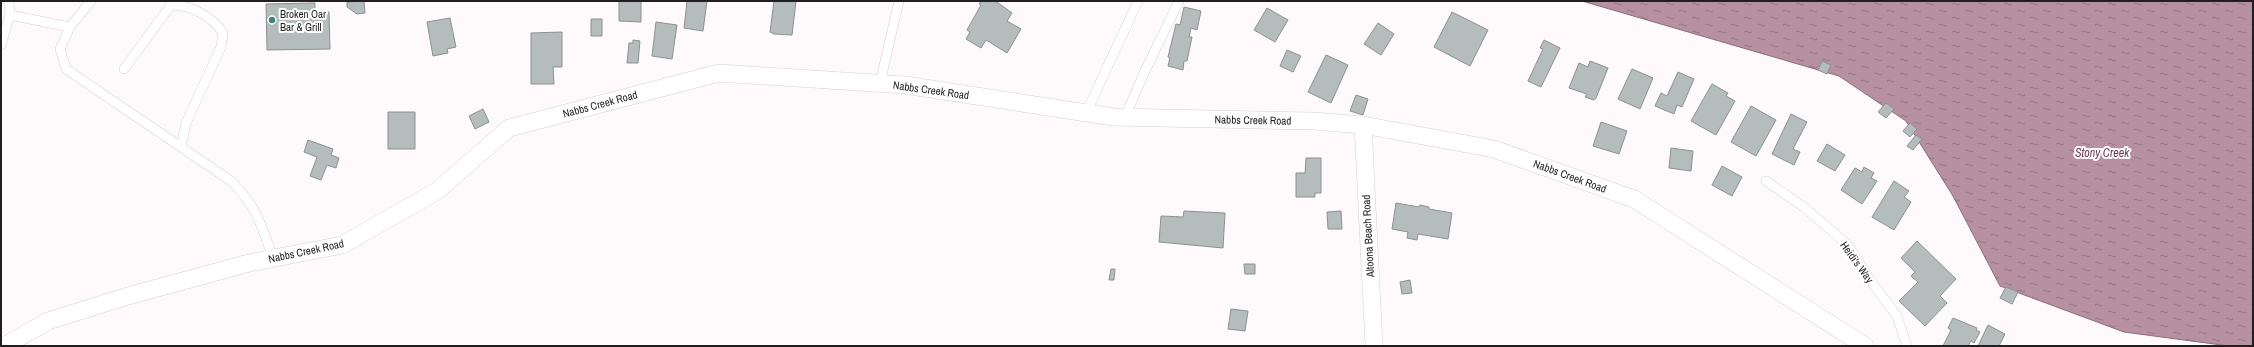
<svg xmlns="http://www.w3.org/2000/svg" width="2254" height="347" viewBox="0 0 2254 347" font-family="'Archivo Narrow',sans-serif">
<defs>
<pattern id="water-ripples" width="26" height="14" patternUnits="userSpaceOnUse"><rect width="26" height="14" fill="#b791a1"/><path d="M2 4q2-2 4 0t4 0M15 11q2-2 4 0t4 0" fill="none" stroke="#947683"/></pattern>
</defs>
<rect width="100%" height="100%" fill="#fef9fb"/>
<path fill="url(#water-ripples)" stroke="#8a6e7a" d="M1582,1H2253V346H2229L2124,332L2000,286L1953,196L1906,121L1839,76Z"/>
<path fill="#b5bdbc" stroke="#8a9290" d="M364,1L365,13L357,14L347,7V2Z
M619,1H641V22L619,21Z
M687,1H707L703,31L684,28Z
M774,1H796L792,35L774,34L770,32Z
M981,1H995L1004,7L1012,13L1007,21L1021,29L1007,53L986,40L981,48L966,39L970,32L967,30L981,5L979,4Z
M315,3V12H329L330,49L267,50L266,4Z
M1184,7L1201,11L1197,30L1191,28L1189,37H1192L1187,61H1184L1183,70L1168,66L1170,58L1168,57L1176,24L1180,25Z
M1267,8L1288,20L1275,42L1254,30Z
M1452,12L1488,30L1470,66L1434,47Z
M450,18L456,47L447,49L448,53L433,56L427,22Z
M591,19H602V36H591Z
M656,22L677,25L672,59L652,56Z
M1378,23L1394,34L1381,55L1364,44Z
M562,32V67H553L554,84H531V33Z
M633,40L640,41L638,63H627L629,43H633Z
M1544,40L1560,48L1541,87L1528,81L1543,49L1540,48Z
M1287,50L1301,56L1293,72L1280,66Z
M1326,55L1348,65L1331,103L1308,92Z
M1590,61L1608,68L1596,98L1594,100L1585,97L1587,94L1569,88L1579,63L1588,67Z
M1822,61L1831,65L1827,74L1818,70Z
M1632,69L1653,78L1640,109L1618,99Z
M1678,72L1694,79L1682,107L1677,105L1674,114L1655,106L1661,93L1667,96Z
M1712,84L1728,93L1726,96L1735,101L1716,135L1691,121Z
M1356,95L1368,99L1363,115L1350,111Z
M1886,103L1894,109L1886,118L1878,112Z
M1751,106L1776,120L1756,156L1731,142Z
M483,109L489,122L475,129L469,116Z
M388,112H415V149H388Z
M1791,114L1807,122L1793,149L1800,152L1794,165L1772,154Z
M1601,122L1627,131L1619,154L1593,146Z
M1910,123L1917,129L1910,137L1903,131Z
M1916,135L1922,139L1913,150L1907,146Z
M308,140L333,149L331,155L339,158L336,168L327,165L321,180L310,176L317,157L304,152Z
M1827,144L1845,155L1835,171L1817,161Z
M1671,148L1693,151L1691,171L1669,168Z
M1306,158H1321V193H1315V197H1296V173H1305Z
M1722,166L1742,177L1732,196L1712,185Z
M1864,167L1874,173L1871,178L1877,181L1862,204L1841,190L1855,168L1862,172Z
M1894,181L1909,191L1904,197L1911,202L1894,230L1872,217Z
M1396,203L1419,207L1420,205L1429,207V209L1452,213L1448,239L1418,234L1417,240L1407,238L1408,232L1392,229Z
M1184,211L1225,213L1223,248L1159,242L1161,216L1183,217Z
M1341,211L1342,229H1328L1327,212Z
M1917,241L1956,279L1940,296L1947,303L1925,326L1899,301L1918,282L1911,276L1915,272L1901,258Z
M1244,264H1255V274H1245Z
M1111,269H1115L1114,280H1109Z
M1410,280L1412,293L1402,294L1400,282Z
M2006,287L2018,292L2012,304L2000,298Z
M1231,309L1248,311L1245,331L1228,329Z
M1953,318L1977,328L1976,330L1980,332L1974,343L1971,341L1968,346H1943L1951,330L1948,328Z
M1988,325L2005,334L1999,346H1978Z"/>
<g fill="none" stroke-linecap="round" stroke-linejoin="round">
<defs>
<path id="service" d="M91,1L70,27L60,49L66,69L231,181C257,207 261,224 273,258
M10,15L70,27
M1,45L10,15L9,1
M124,69L171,5C191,5 212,16 223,33L221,47L186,123L181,147
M880,83L899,1
M1086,113L1138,1
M1125,117L1145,71L1179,1
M1766,181L1804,207L1848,245L1873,284L1897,316L1907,346"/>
<path id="minor" d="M1363,125L1374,346
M4,346L48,321L128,296L249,263L342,245L437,191L509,128L719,73L905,85L1113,117L1313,121L1363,125L1494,149L1634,199L1865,346"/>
</defs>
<use href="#service" stroke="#d6ced1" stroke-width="10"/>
<use href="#minor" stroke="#d6ced1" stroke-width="18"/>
<use href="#service" stroke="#fff" stroke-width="9"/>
<use href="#minor" stroke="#fff" stroke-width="17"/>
</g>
<circle fill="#3e847c" stroke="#fff" stroke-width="1.5" cx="272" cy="20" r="4"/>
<g text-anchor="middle" stroke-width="4" stroke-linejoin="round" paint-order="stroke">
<g font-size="11" fill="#201e1f" stroke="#fff" text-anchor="start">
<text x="280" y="18">Broken Oar<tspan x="280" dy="13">Bar &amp; Grill</tspan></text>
</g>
<g font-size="11" fill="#201e1f" stroke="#fff">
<text transform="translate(931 90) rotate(8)" y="4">Nabbs Creek Road</text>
<text transform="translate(600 104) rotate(-15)" y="4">Nabbs Creek Road</text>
<text transform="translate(1253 120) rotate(1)" y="4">Nabbs Creek Road</text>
<text transform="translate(1570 176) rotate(20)" y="4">Nabbs Creek Road</text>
<text transform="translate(1368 236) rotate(-93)" y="4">Altoona Beach Road</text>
<text transform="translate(306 251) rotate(-12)" y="4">Nabbs Creek Road</text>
<text transform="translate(1857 262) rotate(54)" y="4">Heidi's Way</text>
</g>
<g font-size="12" font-style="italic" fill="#6c3851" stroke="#fff">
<text x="2102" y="157">Stony Creek</text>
</g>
</g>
<rect width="2254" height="347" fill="none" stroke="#201e1f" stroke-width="4"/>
</svg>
